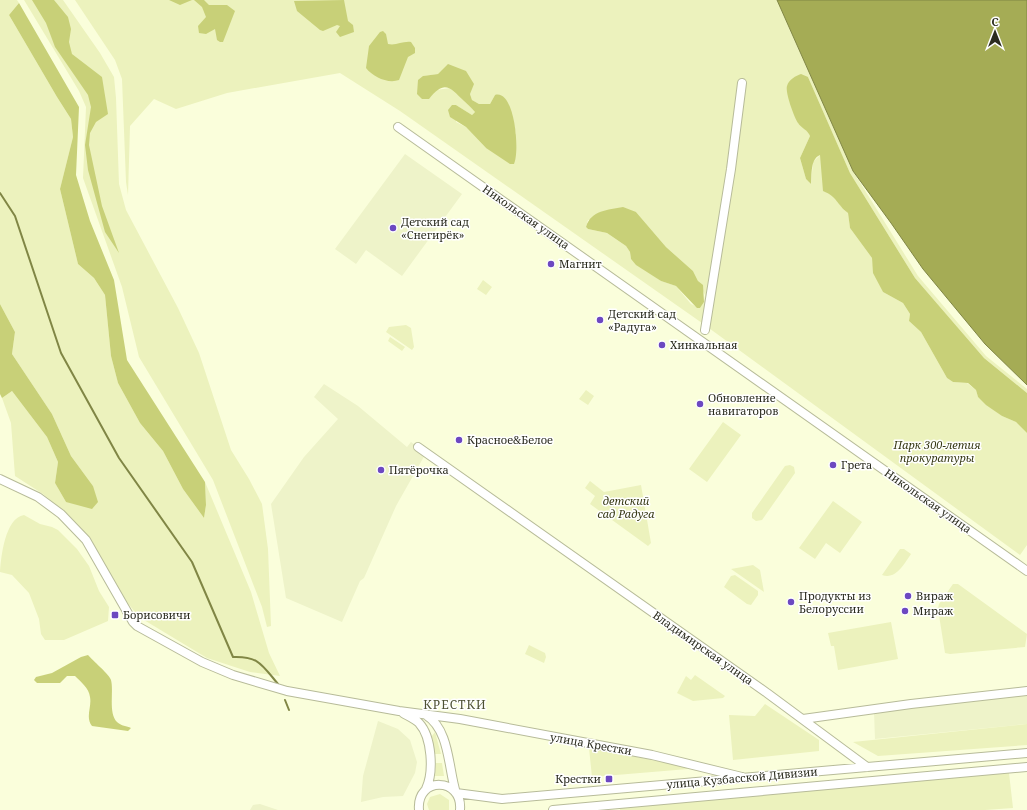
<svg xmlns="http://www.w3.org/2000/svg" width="1027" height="810" viewBox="0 0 1027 810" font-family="'Noto Serif',serif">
<rect width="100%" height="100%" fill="#fafedb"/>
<path fill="#eef3c9" d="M405,154L462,194L402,276L366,250L356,264L335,249Z
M324,384L358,406L407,447L411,442L426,453L396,506L364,578L360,581L342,622L286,598L271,504L304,457L338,419L314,397Z
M1027,694V724L875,739L874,712Z
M378,721L398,729L410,740L417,762L415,773L403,796L383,797L361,802L363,776Z
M260,804L278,810H250L253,805Z"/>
<path fill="#ecf2bd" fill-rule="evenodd" d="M0,0H17L19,3L9,15L57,97L71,119L73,137L60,189L78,264L94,278L105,295L111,356L118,383L140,423L163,451L183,489L204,518L206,505L205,482L251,592L269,653L280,676L250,672L207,658L139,617L126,601L89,538L68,515L43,494L15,476L11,423L2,398L12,391L47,437L58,462L55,483L66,502L93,486L71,456L52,414L12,354L15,332L0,304Z
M24,0H63L100,53L114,77L116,98L119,184L126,210L178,308L199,353L231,450L249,479L262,504L268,549L271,626L267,627L262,607L213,480L139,357L122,287L83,178L86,107L79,91Z
M75,0H777L853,171L918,276L986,356L1027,389V393L984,358L915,278L850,173L808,77L798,123L809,133L810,136L800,158L806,179L811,184L813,162L820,155C827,175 830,199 848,213L850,228L872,258L874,273L883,292L903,303L910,314L909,321L921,332L947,378L953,382L967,383L976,390L978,397L1002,416L1016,422L1027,433V545L1020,555L702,323L400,111L340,73L227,93L176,109L154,99L130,126L128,195L126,182L122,79L115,60ZM438,74L470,94L472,100L479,104H490L495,95L513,121L516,134L486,148L466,127L456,122V105L472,115L475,112L473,109L450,88L436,90L423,76ZM636,212L666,247L693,271L705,295L704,302L700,308L691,304L676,286L661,281L631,259L630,252L626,246L607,233L588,229L586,227L588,220Z
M483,280L492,287L486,295L477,289Z
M406,325L411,328L414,347L412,350L386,332L389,327Z
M390,337L405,347L402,351L388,341Z
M586,390L594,396L588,405L579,399Z
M723,422L741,435L707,482L689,469Z
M790,465L794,467L795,473L762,520L756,521L752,518V513L785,466Z
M590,481L604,492L641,485L651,543L648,546L590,504L595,496L585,488Z
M833,501L862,522L840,553L826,543L815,559L799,548Z
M24,515L40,524L52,527L58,530L77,549L89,566L99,591L109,607L108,621L64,640H45L41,634L39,619L29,593L12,575L0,572C1,557 5,518 24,515Z
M900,549H904L911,554C904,564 896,580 882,575Z
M753,565L760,570L764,592L731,569Z
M735,575L758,591V595L751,605L747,604L724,587L731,576Z
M953,584H958L1027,634L1025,647L950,654L945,653L938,609L939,604Z
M891,622L898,659L838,670L834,646H831L828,633Z
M529,645L545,653L546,657L544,663L525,654Z
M695,675L725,696L723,698L693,701L677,693L686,676L691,680Z
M765,704L819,740V751L733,760L729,715L755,716Z
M1027,724V745L878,756L853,742Z
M435,732L441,754H434L432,736Z
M589,748L684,766L688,769L592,777Z
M436,763H442L444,776H435Z
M1009,773L1013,808L985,810H620L619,804Z
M440,794L449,800V810H429L427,804L430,797Z"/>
<path fill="#c8d078" d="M32,0H54L68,17L71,29L69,42L72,54L102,77L108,114L96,122L90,133L89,145L102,206L119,253L105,232L88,170L85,145L91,107L88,95L55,47L46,23Z
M169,0H192L180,5Z
M194,0H204L209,5H227L235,11L223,42H220L217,40L215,29L206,34L199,33L198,26L206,17L202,7Z
M344,0L348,21L353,25L354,32L340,37L336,32L340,26L337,25L323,31L320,30L297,11L294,1Z
M19,3L79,107L76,175L90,221L114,280L127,360L205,482L206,505L204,518L183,489L163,451L140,423L118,383L111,356L105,295L94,278L78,264L60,189L73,137L71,119L57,97L9,15Z
M383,31L386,34L388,44C396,46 402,41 411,42L415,48V53L408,57L399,80C388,84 373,77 366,68L369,46L380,32Z
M448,64L466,71L474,84L470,94L472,100L479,104H490L495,95C515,89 520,152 514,164H510L486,148L466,127L450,117L448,110L452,105H456L472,115L475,112C472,108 468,105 464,101C450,88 445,79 429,99H422L417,94L418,80L423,76L438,74Z
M801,74L808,77L850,173L915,278L984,358L1027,393V433L1016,422L1002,416L986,405L978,397L976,390L968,383L953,382L947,378L921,332L909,321L910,314L903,303L883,292L873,273L872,258L850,228L848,213C836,204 838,197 823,191L820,155C810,159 812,175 811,184L806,179L800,158L810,136C808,130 801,128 798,123C794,117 785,92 787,86C789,79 796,76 801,74Z
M623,207L636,212L666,247L693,271L698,281L703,285L704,302L700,308H697L676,286L661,281L636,265L631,259L630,252L626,246L607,233L588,229L586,227C591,210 608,210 623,207Z
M0,304L15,332L12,354L52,414L71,456L93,486L98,502L92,509L66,502L55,483L58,462L47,437L12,391L2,398L0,394Z
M88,655C92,660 110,675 111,680C114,691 108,713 117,722C121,726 127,726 131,728L128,731L92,726C85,717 92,707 90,697C89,688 81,682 75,676H67L60,683H37L34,680L36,677L52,673L81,657Z"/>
<path fill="#a5ac55" stroke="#808645" d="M777,0H1027V385L985,344L923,269L891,223L853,171Z"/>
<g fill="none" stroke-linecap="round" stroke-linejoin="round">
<path stroke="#808645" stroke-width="2" d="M0,193L15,216L61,353L119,458L192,562L233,657C259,656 262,665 278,684
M285,700L289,710"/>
<defs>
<path id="minor" d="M398,127L1027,571
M705,330L731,169L742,83
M418,447L767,693L867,767
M0,479L38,497L61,514L86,540L133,622L137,626L202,662L233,675L287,691L399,711L460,719L652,755L742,777
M403,713C408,716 415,719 419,723C432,737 434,772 426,789
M426,715C450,730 448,768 456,793L502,799L1027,753
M803,719L911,704L1027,691
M419,810C416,776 463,777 460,810
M553,810L1027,767"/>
</defs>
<use href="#minor" stroke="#b7bb99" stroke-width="10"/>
<use href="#minor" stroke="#fff" stroke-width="8"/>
</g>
<g fill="#6c48c1" stroke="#fff" stroke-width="1.5">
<circle cx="393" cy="228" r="4"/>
<circle cx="551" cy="264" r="4"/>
<circle cx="600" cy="320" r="4"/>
<circle cx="662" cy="345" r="4"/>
<circle cx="700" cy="404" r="4"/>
<circle cx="459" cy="440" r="4"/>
<circle cx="833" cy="465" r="4"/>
<circle cx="381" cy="470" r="4"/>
<circle cx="908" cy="596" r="4"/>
<circle cx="791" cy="602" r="4"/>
<circle cx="905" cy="611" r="4"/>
<rect x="111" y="611" width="8" height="8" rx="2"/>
<rect x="605" y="775" width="8" height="8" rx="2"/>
</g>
<g text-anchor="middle" stroke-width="3" stroke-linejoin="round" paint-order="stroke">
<g font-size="11" fill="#2b2c1f" stroke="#fff">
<text transform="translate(526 217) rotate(35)" y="4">Никольская улица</text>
<text transform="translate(928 501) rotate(35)" y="4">Никольская улица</text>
<text transform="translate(703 648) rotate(35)" y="4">Владимирская улица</text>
<text transform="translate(591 744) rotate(10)" y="4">улица Крестки</text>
<text transform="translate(742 778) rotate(-5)" y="4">улица Кузбасской Дивизии</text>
</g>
<g font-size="11" fill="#2b2c1f" stroke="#fff" text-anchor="start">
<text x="401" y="226">Детский сад<tspan x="401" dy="13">«Снегирёк»</tspan></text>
<text x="559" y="268">Магнит</text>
<text x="608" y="318">Детский сад<tspan x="608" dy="13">«Радуга»</tspan></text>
<text x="670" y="349">Хинкальная</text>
<text x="708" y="402">Обновление<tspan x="708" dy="13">навигаторов</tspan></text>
<text x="467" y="444">Красное&amp;Белое</text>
<text x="841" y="469">Грета</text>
<text x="389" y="474">Пятёрочка</text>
<text x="799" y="600">Продукты из<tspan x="799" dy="13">Белоруссии</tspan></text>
<text x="916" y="600">Вираж</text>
<text x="913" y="615">Мираж</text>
<text x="123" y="619">Борисовичи</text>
<text x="601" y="783" text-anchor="end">Крестки</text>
</g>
<g font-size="11" font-style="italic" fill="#363813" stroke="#fff">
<text x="937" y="449">Парк 300-летия<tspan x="937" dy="13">прокуратуры</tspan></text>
<text x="626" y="505">детский<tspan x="626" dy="13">сад Радуга</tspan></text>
</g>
<g font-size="12" letter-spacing="1" fill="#4e5133" stroke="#fff">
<text x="455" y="709">КРЕСТКИ</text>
</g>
</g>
<g transform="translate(995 32)" stroke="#ffffff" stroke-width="3" paint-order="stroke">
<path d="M0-3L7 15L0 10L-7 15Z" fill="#2b2c1f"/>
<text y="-6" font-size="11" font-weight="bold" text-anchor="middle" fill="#2b2c1f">С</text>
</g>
</svg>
